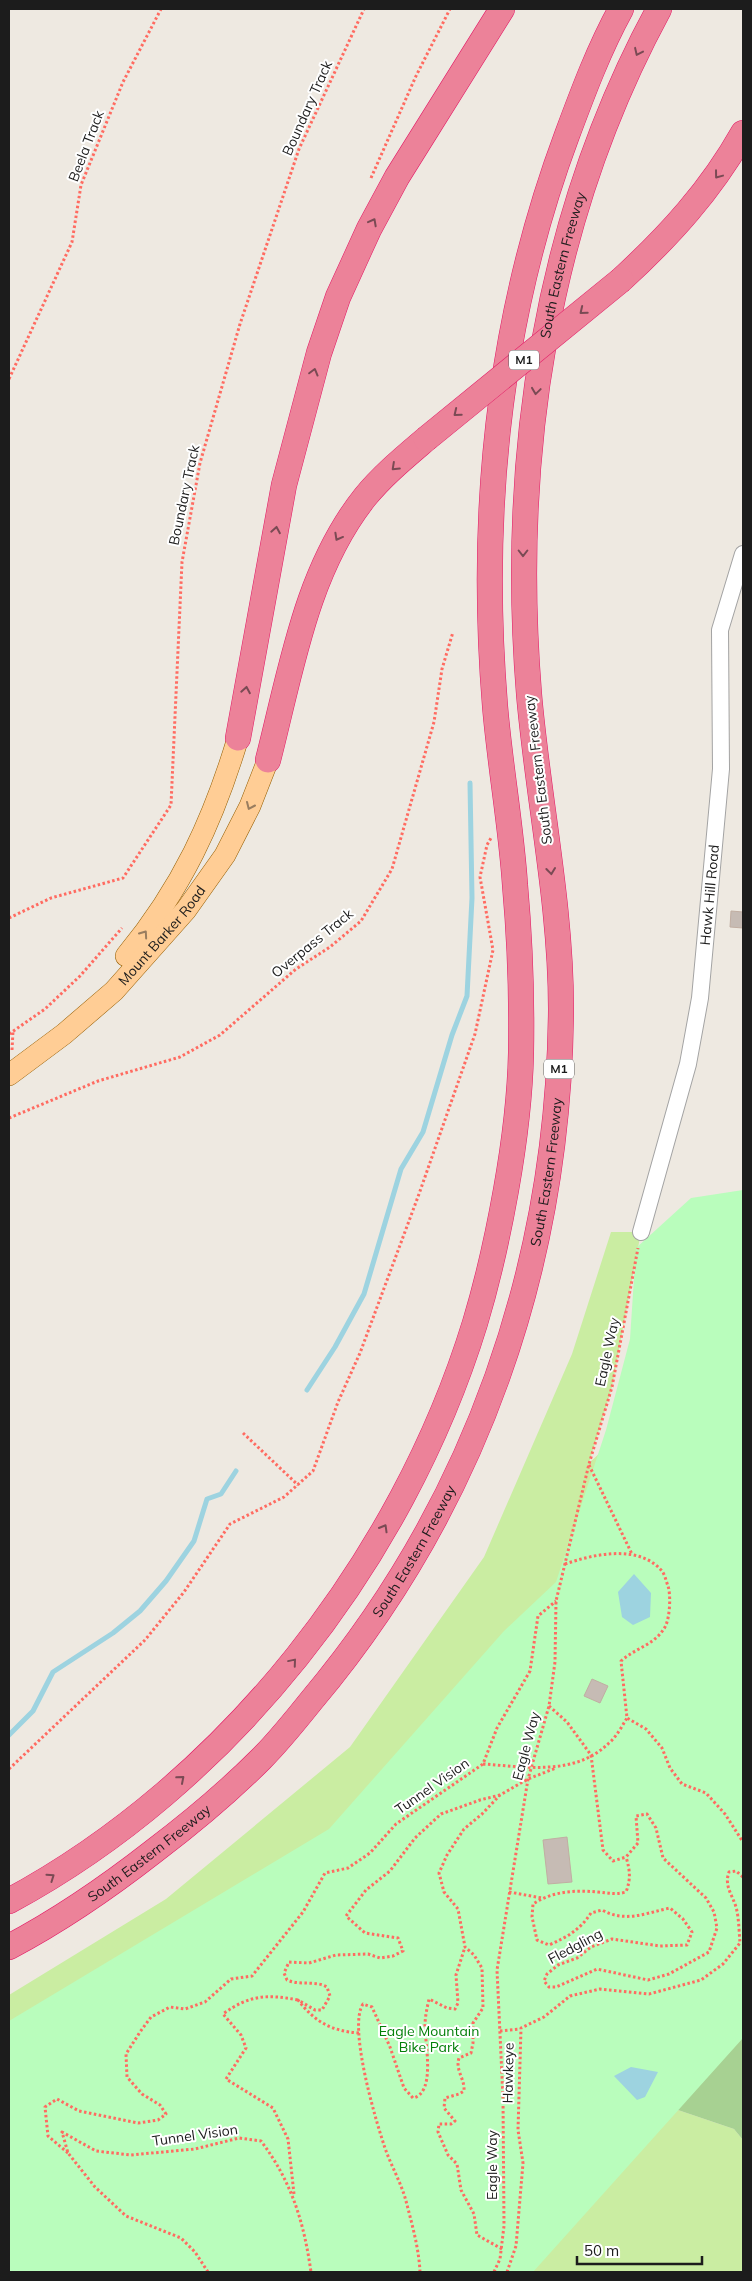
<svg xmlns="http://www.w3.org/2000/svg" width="752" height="2281" viewBox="0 0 752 2281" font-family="Mulish,sans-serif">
<rect width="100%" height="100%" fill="#eee9e1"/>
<path fill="#caeda2" d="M611,1232H641L612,1387L589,1463L614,1440L743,1818L675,2109L734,2129L743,2140V2272H310L9,2117V1995L166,1899L350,1747L484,1557L572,1354Z"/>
<path fill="#a7d192" d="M743,1999V2140L734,2129L675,2109Z"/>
<path fill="#b9fdbc" d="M743,1190V2038L533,2272H9V2021L329,1829L504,1631L556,1582L606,1430L630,1339L636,1248L691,1198Z"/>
<path fill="#9dd3e0" d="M634,1574L651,1593L650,1617L633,1625L622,1617L618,1592Z
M631,2067L658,2072L645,2097L637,2100L614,2076Z"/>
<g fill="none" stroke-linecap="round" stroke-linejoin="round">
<path stroke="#9dd3e0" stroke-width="5" d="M307,1390L335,1347L364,1294L401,1169L423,1132L452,1035L467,996L472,898L470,783
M9,1735L33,1711L53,1672L113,1633L140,1611L166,1581L194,1541L207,1499L221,1494L236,1471"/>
</g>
<path fill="#c6bbb4" stroke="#c1aea2" d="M731,911L743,912V928L730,927Z
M592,1679L608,1686L600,1703L584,1696Z
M567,1837L572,1882L548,1884L543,1840Z"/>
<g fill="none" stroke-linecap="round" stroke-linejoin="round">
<defs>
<g id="minor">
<path id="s1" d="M641,1232L688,1064L700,998L721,769L720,630L743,554"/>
</g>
<g id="major">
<path d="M126,956C182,888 213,821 238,738"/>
<path id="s2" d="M9,1075L64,1034L114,991L186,910L225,855L250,806L268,760"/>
</g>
<g id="highway">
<path d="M621,280C669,236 711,190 743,133"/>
<path d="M238,738L284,485L319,353L338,297L369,229L397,177L502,9"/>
<path d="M268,760C291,671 306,571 365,497C383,475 405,457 426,439"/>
<path d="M9,1901C228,1783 402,1561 475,1323C488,1280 498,1235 506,1190C514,1145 520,1099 521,1053C522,997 520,941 515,885C511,825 500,766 495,706C479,510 498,320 567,135C583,92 599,49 621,9"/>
<path id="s3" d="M9,1947C60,1920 108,1887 154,1851C191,1823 228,1792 261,1759C279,1741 295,1721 311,1701C476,1505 559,1265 561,1009C561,903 538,799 529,694C510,458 545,219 659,9"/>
</g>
</defs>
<use href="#minor" stroke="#a3a3a3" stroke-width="18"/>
<use href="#major" stroke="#945d00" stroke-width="22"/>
<use href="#highway" stroke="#e21865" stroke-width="26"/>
<path stroke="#ff6b61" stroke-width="3" stroke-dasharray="2.5 2.5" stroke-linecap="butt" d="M371,178L416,76L450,9
M9,379L72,242L81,185L123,82L161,9
M9,918L51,898L123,878L171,805L182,562L200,463L240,324L299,149L364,9
M9,1034L45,1009L80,976L122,928
M12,1050L13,1031
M9,1118L98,1081L180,1057L220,1035L296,969L330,947L361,921L392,869L434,722L442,669L453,632
M243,1433L298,1485
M589,1465L632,1554
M565,1564C594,1554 639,1544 662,1571C665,1575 666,1581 668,1586C671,1595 670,1618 665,1627C655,1645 635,1648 621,1661L627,1718L646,1729L662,1748L670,1768L682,1784L706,1793L725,1814L743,1842
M549,1706L567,1722L591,1755L603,1850L613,1861L626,1857L638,1843L636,1816L647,1814L656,1828L663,1858L706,1898L714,1912L717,1928L709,1952L669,1974L648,1980L597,1969L556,1987H549L544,1981L547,1974L558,1965L577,1958L591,1947L612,1939L660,1946L687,1945L692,1932L683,1919L670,1908C646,1913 625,1923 602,1910L591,1913C580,1930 567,1937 549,1945L537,1940L532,1917L533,1904C552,1891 576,1890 598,1892C609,1893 615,1895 626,1892C631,1879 630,1870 626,1857
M483,1764C527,1767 575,1776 609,1743C617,1736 622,1726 627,1718
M9,1769L145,1640L184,1592L230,1524L284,1497L313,1471L338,1402L360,1353L419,1194L475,1034L493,950L480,877L487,845L491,838
M509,1892L542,1898
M500,2031L520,2029
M359,2033C331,2031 315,2022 298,2000L315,2010H322L330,1996L327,1987C315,1980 301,1986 287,1980L284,1973L289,1962L309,1963L336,1955L368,1954L380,1958L393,1956L403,1951L398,1938L365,1933L346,1916L366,1890L390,1871L415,1838L441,1814L480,1800L500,1795
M68,2153L48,2136L45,2107L57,2099L79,2111L138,2123L158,2120L166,2114L160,2105L142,2094L127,2077L126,2054L140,2032L151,2017L170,2007L185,2009L205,2002L231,1979L252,1976L303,1912L325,1873L348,1868L370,1853L396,1824L483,1764L497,1728L530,1671L538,1616L556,1601
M294,2194L288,2139L273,2108L226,2079L246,2048L241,2035L223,2014C249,1995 267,1994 298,2000
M502,2249L477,2235L474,2214L461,2190L457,2164L448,2155L438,2132L439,2124H451L455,2121L444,2108L445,2098L459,2094L464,2091C465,2079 455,2070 459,2058L471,2053L473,2043V2023L483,2008L482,1968L474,1955L465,1947L458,1909L444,1892L439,1873L447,1855L464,1829L482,1814L500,1795L528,1779L556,1768
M208,2272L195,2252L181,2238L126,2216L95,2187L68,2153L62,2132L96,2151L131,2155L195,2149L239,2138L261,2141C292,2182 304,2223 311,2272
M420,2272C419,2249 412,2224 406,2201C401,2182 390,2164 384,2145C375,2118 348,2026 363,2004L372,2007L390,2047L404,2088L413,2098C436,2093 425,2044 425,2026C425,2017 427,2008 429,1999L447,2008L455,2009L458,2003L456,1975L465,1947
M494,2272L500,2259L504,2226L503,2098L497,1970L528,1779L549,1706L555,1662L556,1601L589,1464L612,1387L638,1248
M507,2272L516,2246L523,2163L518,2130L521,2028L544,2017L570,1996L600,1989L649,1994L701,1980L723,1964L740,1943C739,1932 739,1918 736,1907C732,1894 724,1886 729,1872L736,1871L743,1877"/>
<use href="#minor" stroke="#fff" stroke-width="16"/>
<use href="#major" stroke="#ffcd95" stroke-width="21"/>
<use href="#highway" stroke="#ec8299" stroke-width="25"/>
<defs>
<path id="highway-bridge" d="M426,439L621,280"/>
</defs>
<use href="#highway-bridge" stroke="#e21865" stroke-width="26" stroke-linecap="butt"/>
<use href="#highway-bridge" stroke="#ec8299" stroke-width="25"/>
</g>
<defs><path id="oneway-chevron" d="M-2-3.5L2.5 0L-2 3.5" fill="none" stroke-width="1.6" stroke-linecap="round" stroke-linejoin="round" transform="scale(1.25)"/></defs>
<g stroke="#7a4a54">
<use href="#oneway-chevron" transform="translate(638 52) rotate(115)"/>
<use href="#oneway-chevron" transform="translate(718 175) rotate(127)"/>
<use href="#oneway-chevron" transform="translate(373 222) rotate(-62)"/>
<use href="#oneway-chevron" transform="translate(583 311) rotate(141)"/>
<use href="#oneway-chevron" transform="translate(314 372) rotate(-75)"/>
<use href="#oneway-chevron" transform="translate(536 391) rotate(98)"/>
<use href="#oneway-chevron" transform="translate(457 413) rotate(141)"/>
<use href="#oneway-chevron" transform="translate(395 467) rotate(137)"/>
<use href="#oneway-chevron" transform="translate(276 530) rotate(-80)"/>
<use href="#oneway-chevron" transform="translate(338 537) rotate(119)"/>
<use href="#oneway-chevron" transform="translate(523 553) rotate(90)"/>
<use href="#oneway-chevron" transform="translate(246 690) rotate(-80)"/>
<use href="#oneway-chevron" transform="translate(551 871) rotate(83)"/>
<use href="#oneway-chevron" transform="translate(384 1528) rotate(-60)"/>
<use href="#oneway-chevron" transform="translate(293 1662) rotate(-50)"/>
<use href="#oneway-chevron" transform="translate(181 1779) rotate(-41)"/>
<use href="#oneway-chevron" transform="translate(51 1877) rotate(-35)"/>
</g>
<g stroke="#997d5f">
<use href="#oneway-chevron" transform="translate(250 806) rotate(114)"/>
<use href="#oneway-chevron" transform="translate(144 934) rotate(-55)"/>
</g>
<g text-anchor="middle" stroke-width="4" stroke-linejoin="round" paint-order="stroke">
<g fill="#fff" stroke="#606060" stroke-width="1">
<rect x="509" y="350.5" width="30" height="19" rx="4"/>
<rect x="544" y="1059.5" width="30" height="19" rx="4"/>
</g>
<g font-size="12" font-weight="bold" fill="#1c1c1c">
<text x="524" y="364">M1</text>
<text x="559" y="1073">M1</text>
</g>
<g font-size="14" fill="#1c1c1c" stroke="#fff">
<text transform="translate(307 108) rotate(-66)" y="5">Boundary Track</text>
<text transform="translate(86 146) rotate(-69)" y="5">Beela Track</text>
<text dy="5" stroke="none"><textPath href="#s3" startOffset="1892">South Eastern Freeway</textPath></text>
<text transform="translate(184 495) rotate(-78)" y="5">Boundary Track</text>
<text transform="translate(538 770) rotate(-97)" y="5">South Eastern Freeway</text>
<text dy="5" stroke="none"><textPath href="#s1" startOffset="345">Hawk Hill Road</textPath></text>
<text dy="5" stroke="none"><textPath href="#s2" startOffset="208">Mount Barker Road</textPath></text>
<text transform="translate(312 943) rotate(-39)" y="5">Overpass Track</text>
<text dy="5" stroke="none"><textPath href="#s3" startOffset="979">South Eastern Freeway</textPath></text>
<text transform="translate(607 1352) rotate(-78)" y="5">Eagle Way</text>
<text dy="5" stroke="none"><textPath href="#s3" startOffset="574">South Eastern Freeway</textPath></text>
<text transform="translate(526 1746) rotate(-75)" y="5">Eagle Way</text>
<text transform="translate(432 1786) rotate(-35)" y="5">Tunnel Vision</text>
<text dy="5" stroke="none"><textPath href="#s3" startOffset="169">South Eastern Freeway</textPath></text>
<text transform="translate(575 1946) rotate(-28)" y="5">Fledgling</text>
<text transform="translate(508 2073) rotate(-89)" y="5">Hawkeye</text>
<text transform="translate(195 2135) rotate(-8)" y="5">Tunnel Vision</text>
<text transform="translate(492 2165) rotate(-90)" y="5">Eagle Way</text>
</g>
<g font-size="14" fill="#04800a" stroke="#fff">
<text x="429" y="2036">Eagle Mountain<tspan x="429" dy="16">Bike Park</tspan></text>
</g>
</g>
<rect width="752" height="2281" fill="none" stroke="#1c1c1c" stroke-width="20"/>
<path d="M577 2256v8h125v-8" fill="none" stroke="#1c1c1c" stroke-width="2.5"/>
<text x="584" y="2256" font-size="15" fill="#1c1c1c" stroke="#ffffff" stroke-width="4" paint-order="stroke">50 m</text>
</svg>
